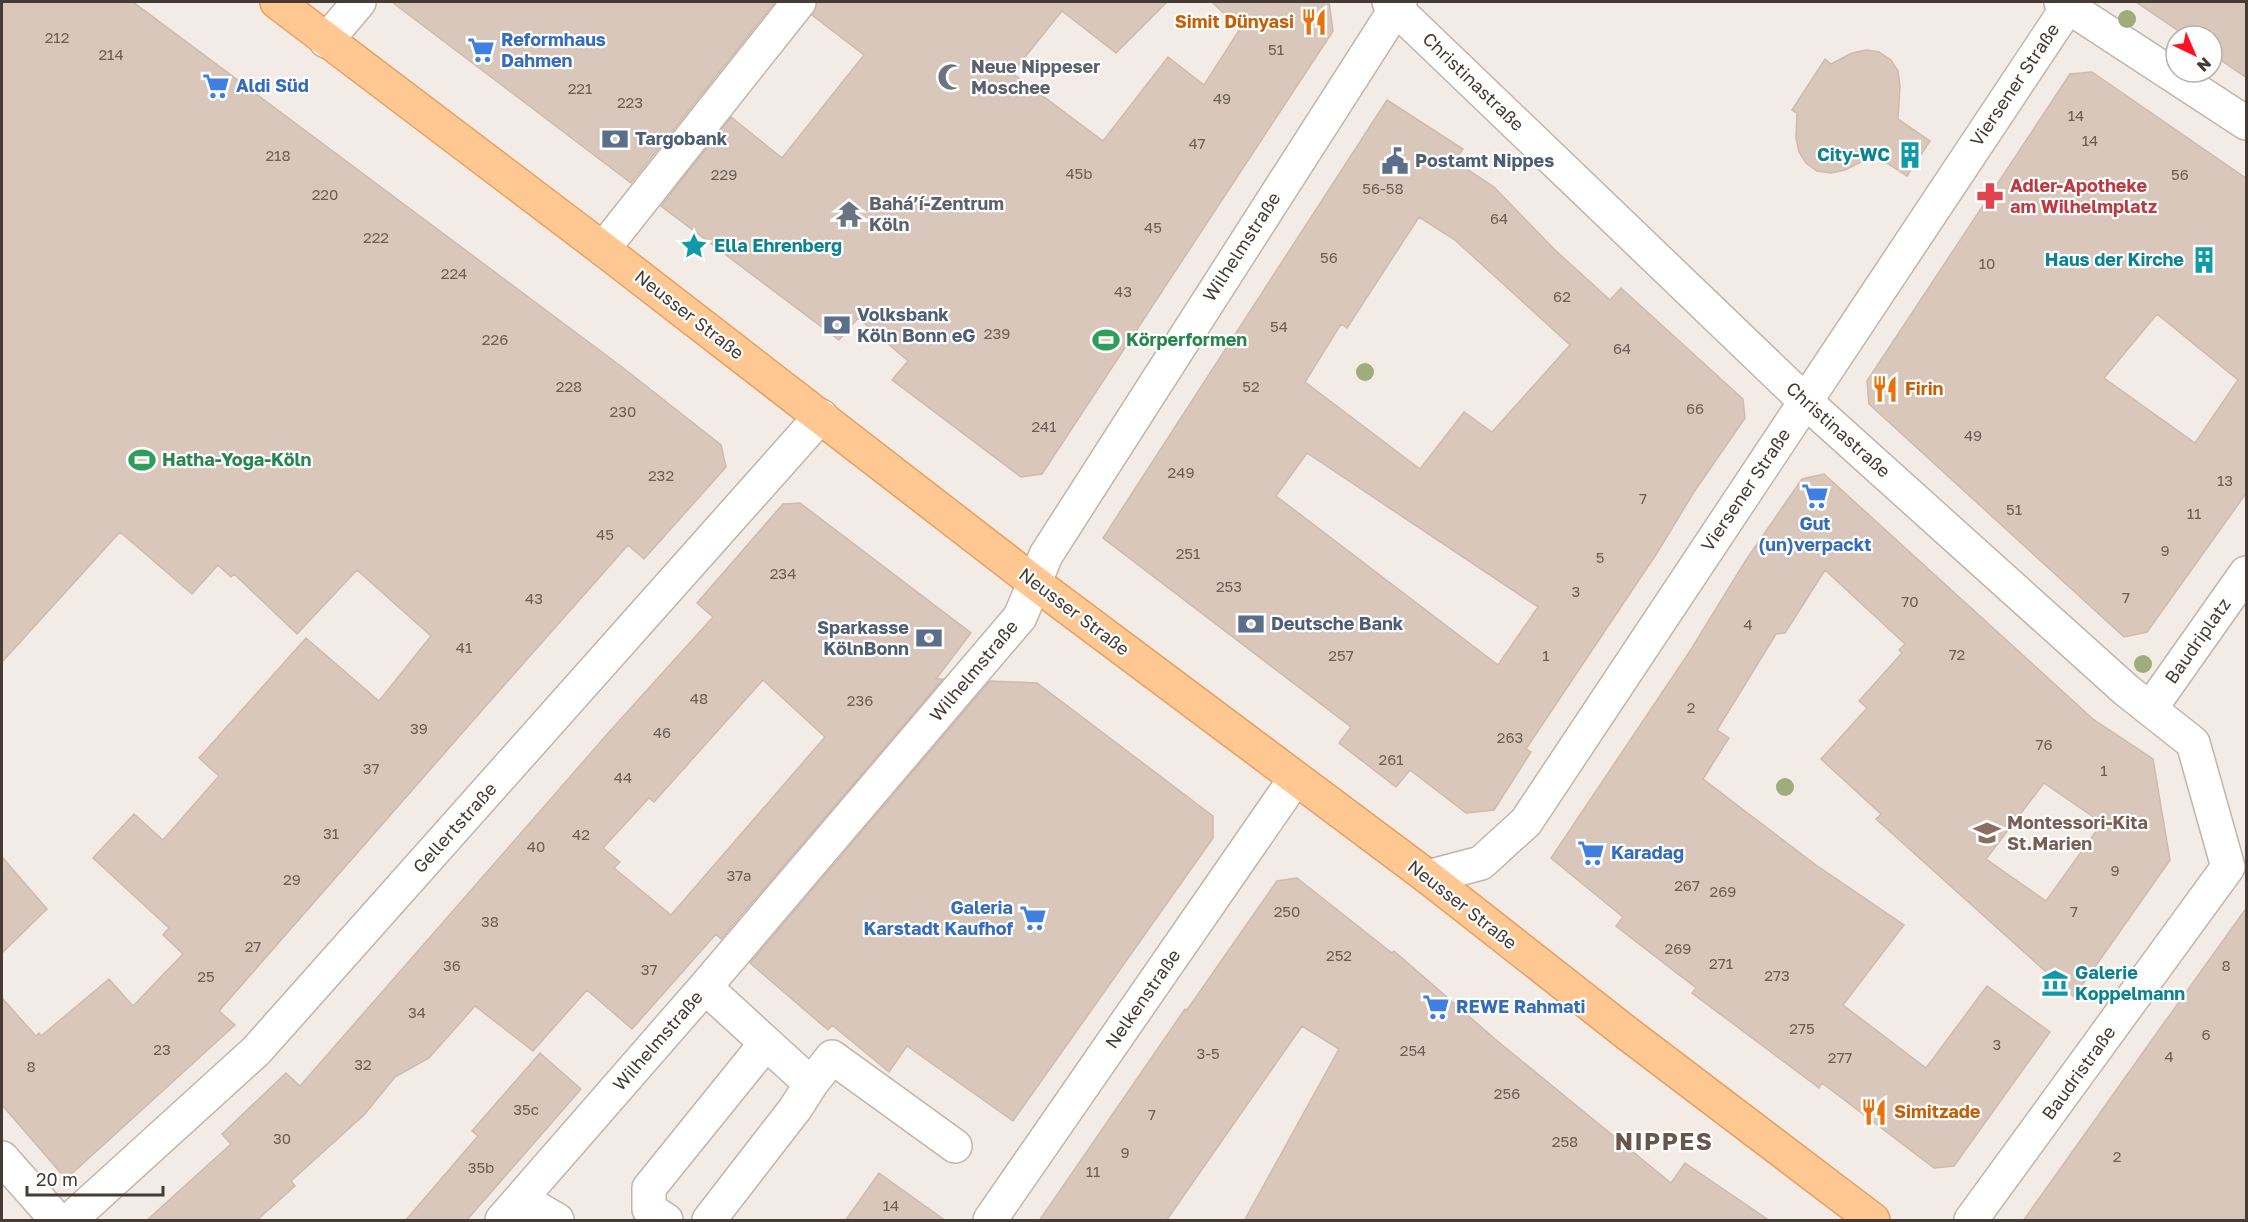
<svg xmlns="http://www.w3.org/2000/svg" width="2248" height="1222" viewBox="0 0 2248 1222" font-family="'Golos Text',sans-serif">
<rect width="100%" height="100%" fill="#f3ebe5"/>
<path fill="#d9c7bc" stroke="#d1baac" stroke-width="1.5" fill-rule="evenodd" d="M2,2H133L622,367L721,445L726,467L644,559L628,545L470,724L219,1011L235,1025L66,1179L2,1105V998L36,1036L39,1033L41,1036L109,979L133,1006L183,954L163,935L169,928L93,858L134,814L163,840L219,776L199,758L306,638L379,701L431,636L357,570L297,634L234,574L231,577L218,565L192,594L120,532L2,662Z
M392,2H775L631,183Z
M817,2H1167L1116,53L1062,11L1012,73L1103,141L1168,57L1204,85L1240,29L1212,2H1329L1333,31L1042,474L1021,477L892,380L908,361L858,318L839,340L661,206L731,117L782,158L864,55L812,15Z
M2136,2H2247V78L2212,54V36H2186Z
M1866,50L1879,52L1891,60L1898,71L1900,86L1898,119L1930,141L1907,176L1875,155L1845,170L1831,173L1817,171L1806,163L1799,152L1796,138L1797,113L1792,110L1825,59L1831,64L1852,53Z
M2092,72L2247,179V492L2147,632L2124,637L1869,404L1867,381L2070,74ZM2157,314L2238,380L2195,443L2104,378Z
M1387,100L1463,149L1455,161L1494,187L1555,250L1610,300L1621,288L1743,399L1745,418L1694,492L1657,553L1526,749L1531,752L1494,810L1466,813L1410,770L1396,787L1339,743L1351,727L1103,538ZM1419,217L1455,240L1570,345L1492,432L1464,412L1420,469L1305,382L1341,324L1347,328ZM1307,453L1538,607L1498,665L1276,496Z
M1824,474L2093,719L2153,759L2170,860L2074,997L1876,819L1881,814L1821,759L1867,708L1859,701L1902,653L1899,650L1905,644L1825,570L1785,633L1776,634L1717,730L1729,738L1703,779L1816,865L1904,925L1843,1005L1926,1068L1987,986L2050,1032L1954,1166L1934,1168L1822,1083L1819,1088L1692,993L1696,988L1616,926L1623,917L1551,858L1690,651L1746,560L1802,479ZM2044,783L2102,823L2046,901L1986,859Z
M800,503L971,633L936,679H943L721,939L716,934L632,1029L587,990L533,1051L475,1006L429,1058L395,1077L364,1115L291,1181L295,1186L256,1221H146L231,1144L222,1134L286,1073L300,1086L610,731L713,617L697,603L783,504ZM763,680L825,737L671,915L614,868L620,862L603,848L649,798L654,802Z
M990,681L1037,683L1213,816V838L1013,1121L907,1046L889,1072L832,1025L828,1030L750,963Z
M2,857L47,909L2,953Z
M1297,878L1392,953L1394,951L1495,1039L1671,1183L1685,1163L1770,1221H1244L1339,1049L1302,1026L1166,1221H1039L1185,1009L1187,1010L1277,881Z
M2247,907V1221H2023L2159,1030Z
M540,1053L581,1089L466,1221H405L478,1136L472,1131Z
M879,1173L946,1221H845Z"/>
<g fill="none" stroke-linecap="round" stroke-linejoin="round">
<defs>
<path id="minor" d="M1389,2L1805,401L2126,690L2193,743L2228,867
M2061,2L2246,123
M326,41L359,2
M603,249L799,2
M2150,709L2246,573
M1428,877L1481,863L1526,822L2071,2
M705,987L811,1084L832,1057L955,1146
M2,1158L57,1220
M521,1199L557,1220
M70,1220L256,1051L821,416
M502,1220L705,987L1020,617L1046,555L1400,2
M666,1220L649,1209V1188L766,1043
M709,1220L795,1109L811,1084
M990,1220L1295,779
M1971,1220L2228,867"/>
<path id="major" d="M277,2L603,249L1035,583L1428,877L1628,1034L1873,1220"/>
</defs>
<use href="#minor" stroke="#c2b4aa" stroke-width="36"/>
<use href="#major" stroke="#ea9e5c" stroke-width="36"/>
<use href="#minor" stroke="#fff" stroke-width="33"/>
<use href="#major" stroke="#ffc792" stroke-width="33"/>
</g>
<g fill="#9ead7b">
<circle cx="2127" cy="19" r="9"/>
<circle cx="1365" cy="372" r="9"/>
<circle cx="2143" cy="664" r="9"/>
<circle cx="1785" cy="787" r="9"/>
</g>
<defs>
<symbol id="restaurant-bare" viewBox="-9 -9 18 18"><path d="M-5-6h1v4h1v-4h1v4h1v-4h1v5L-1.5 .5V6h-2V.5L-5-1ZM5-6V6H3V1.5H1.5Q1.5-4 5-6Z" fill="#e8710a" stroke="#fff" stroke-width="2.5" paint-order="stroke"/></symbol>
<symbol id="supermarket-bare" viewBox="-9 -9 18 18"><path d="M-6-5.5h2.5l.6 2H6L4.5 2H-2.5L-4.4-4H-6ZM-1.5 3.2a1.3 1.3 0 1 0 .1 0ZM3 3.2a1.3 1.3 0 1 0 .1 0Z" fill="#3f7fe0" stroke="#fff" stroke-width="2.5" paint-order="stroke"/></symbol>
<symbol id="mosque-bare" viewBox="-9 -9 18 18"><path d="M3.5-4.9A6 6 0 1 0 3.5 4.9A5 5 0 1 1 3.5-4.9Z" fill="#6b7280" stroke="#fff" stroke-width="2.5" paint-order="stroke"/></symbol>
<symbol id="bank-bare" viewBox="-9 -9 18 18"><path d="M-6-4H6V4H-6ZM0-2.3a2.3 2.3 0 1 0 0 4.6a2.3 2.3 0 1 0 0-4.6Z" fill="#5c6f8a" stroke="#fff" stroke-width="2.5" paint-order="stroke"/></symbol>
<symbol id="building-bare" viewBox="-9 -9 18 18"><path d="M-4-6H4V6H1V3H-1V6H-4ZM-2.5-4.3h1.7v1.8h-1.7ZM.8-4.3h1.7v1.8H.8ZM-2.5-1h1.7V.8h-1.7ZM.8-1h1.7V.8H.8Z" fill="#0f9aa8" stroke="#fff" stroke-width="2.5" paint-order="stroke"/></symbol>
<symbol id="civic-bare" viewBox="-9 -9 18 18"><path d="M-.6-6.5H3V-4.5H.6V-3L4-1V1h2V6H-6V1h2V-1L-.6-3ZM-1.2 2.5V6h2.4V2.5Z" fill="#5c6f8a" stroke="#fff" stroke-width="2.5" paint-order="stroke"/></symbol>
<symbol id="pharmacy-bare" viewBox="-9 -9 18 18"><path d="M-2-6h4v4h4v4h-4v4h-4v-4h-4v-4h4Z" fill="#e0444e" stroke="#fff" stroke-width="2.5" paint-order="stroke"/></symbol>
<symbol id="temple-bare" viewBox="-9 -9 18 18"><path d="M0-6L5-2H3V0L6.5 2.5H4V6H1.5V3h-3V6H-4V2.5H-6.5L-3 0V-2H-5Z" fill="#6b7280" stroke="#fff" stroke-width="2.5" paint-order="stroke"/></symbol>
<symbol id="sight-bare" viewBox="-9 -9 18 18"><path d="M0-6L1.8-2.2L6-1.7L2.9 1.2L3.7 5.4L0 3.3L-3.7 5.4L-2.9 1.2L-6-1.7L-1.8-2.2Z" fill="#0f9aa8" stroke="#fff" stroke-width="2.5" paint-order="stroke"/></symbol>
<symbol id="stadium-bare" viewBox="-9 -9 18 18"><path d="M0-5a6.5 5 0 1 0 0 10a6.5 5 0 1 0 0-10ZM-3.5-1.8h7v3.6h-7Z" fill="#2e9e5b" stroke="#fff" stroke-width="2.5" paint-order="stroke"/></symbol>
<symbol id="school-bare" viewBox="-9 -9 18 18"><path d="M0-5L7-2L0 1L-7-2ZM-4 1L0 2.5L4 1V4Q0 6-4 4Z" fill="#8d6e63" stroke="#fff" stroke-width="2.5" paint-order="stroke"/></symbol>
<symbol id="museum-bare" viewBox="-9 -9 18 18"><path d="M0-6L6-3V-2H-6V-3ZM-5-1h2V3h-2ZM-1-1h2V3h-2ZM3-1h2V3H3ZM-6 4H6V6H-6Z" fill="#0f9aa8" stroke="#fff" stroke-width="2.5" paint-order="stroke"/></symbol>
</defs>
<g fill-rule="evenodd">
<use href="#restaurant-bare" x="1295" y="3" width="38" height="38"/>
<use href="#supermarket-bare" x="462" y="31" width="38" height="38"/>
<use href="#mosque-bare" x="932" y="58" width="38" height="38"/>
<use href="#supermarket-bare" x="197" y="67" width="38" height="38"/>
<use href="#bank-bare" x="596" y="120" width="38" height="38"/>
<use href="#building-bare" x="1891" y="136" width="38" height="38"/>
<use href="#civic-bare" x="1376" y="142" width="38" height="38"/>
<use href="#pharmacy-bare" x="1971" y="177" width="38" height="38"/>
<use href="#temple-bare" x="830" y="195" width="38" height="38"/>
<use href="#sight-bare" x="675" y="227" width="38" height="38"/>
<use href="#building-bare" x="2185" y="241" width="38" height="38"/>
<use href="#bank-bare" x="818" y="306" width="38" height="38"/>
<use href="#stadium-bare" x="1087" y="321" width="38" height="38"/>
<use href="#restaurant-bare" x="1866" y="370" width="38" height="38"/>
<use href="#stadium-bare" x="123" y="441" width="38" height="38"/>
<use href="#supermarket-bare" x="1796" y="477" width="38" height="38"/>
<use href="#bank-bare" x="1232" y="605" width="38" height="38"/>
<use href="#bank-bare" x="910" y="619" width="38" height="38"/>
<use href="#school-bare" x="1968" y="814" width="38" height="38"/>
<use href="#supermarket-bare" x="1572" y="834" width="38" height="38"/>
<use href="#supermarket-bare" x="1014" y="899" width="38" height="38"/>
<use href="#museum-bare" x="2036" y="964" width="38" height="38"/>
<use href="#supermarket-bare" x="1417" y="988" width="38" height="38"/>
<use href="#restaurant-bare" x="1855" y="1093" width="38" height="38"/>
</g>
<g text-anchor="middle" stroke-width="4.5" stroke-linejoin="round" paint-order="stroke">
<g font-size="15" fill="#6b5e56">
<text x="57" y="43">212</text>
<text x="1276" y="55">51</text>
<text x="111" y="60">214</text>
<text x="580" y="94">221</text>
<text x="1222" y="104">49</text>
<text x="630" y="108">223</text>
<text x="2076" y="121">14</text>
<text x="2090" y="146">14</text>
<text x="1197" y="149">47</text>
<text x="278" y="161">218</text>
<text x="1079" y="179">45b</text>
<text x="724" y="180">229</text>
<text x="2180" y="180">56</text>
<text x="1383" y="194">56-58</text>
<text x="325" y="200">220</text>
<text x="1499" y="224">64</text>
<text x="1153" y="233">45</text>
<text x="376" y="243">222</text>
<text x="1329" y="263">56</text>
<text x="1987" y="269">10</text>
<text x="454" y="279">224</text>
<text x="1123" y="297">43</text>
<text x="1562" y="302">62</text>
<text x="1279" y="332">54</text>
<text x="997" y="339">239</text>
<text x="495" y="345">226</text>
<text x="1622" y="354">64</text>
<text x="569" y="392">228</text>
<text x="1251" y="392">52</text>
<text x="1695" y="414">66</text>
<text x="623" y="417">230</text>
<text x="1044" y="432">241</text>
<text x="1973" y="441">49</text>
<text x="1181" y="478">249</text>
<text x="661" y="481">232</text>
<text x="2225" y="486">13</text>
<text x="1643" y="504">7</text>
<text x="2014" y="515">51</text>
<text x="2194" y="519">11</text>
<text x="605" y="540">45</text>
<text x="2165" y="556">9</text>
<text x="1188" y="559">251</text>
<text x="1600" y="563">5</text>
<text x="783" y="579">234</text>
<text x="1229" y="592">253</text>
<text x="1576" y="597">3</text>
<text x="2126" y="603">7</text>
<text x="534" y="604">43</text>
<text x="1910" y="607">70</text>
<text x="1748" y="630">4</text>
<text x="464" y="653">41</text>
<text x="1957" y="660">72</text>
<text x="1341" y="661">257</text>
<text x="1546" y="661">1</text>
<text x="699" y="704">48</text>
<text x="860" y="706">236</text>
<text x="1691" y="713">2</text>
<text x="419" y="734">39</text>
<text x="662" y="738">46</text>
<text x="1510" y="743">263</text>
<text x="2044" y="750">76</text>
<text x="1391" y="765">261</text>
<text x="371" y="774">37</text>
<text x="2104" y="776">1</text>
<text x="623" y="783">44</text>
<text x="331" y="839">31</text>
<text x="581" y="840">42</text>
<text x="536" y="852">40</text>
<text x="2115" y="876">9</text>
<text x="739" y="881">37a</text>
<text x="292" y="885">29</text>
<text x="1687" y="891">267</text>
<text x="1723" y="897">269</text>
<text x="1287" y="917">250</text>
<text x="2074" y="917">7</text>
<text x="490" y="927">38</text>
<text x="253" y="952">27</text>
<text x="1678" y="954">269</text>
<text x="1339" y="961">252</text>
<text x="1721" y="969">271</text>
<text x="452" y="971">36</text>
<text x="2226" y="971">8</text>
<text x="649" y="975">37</text>
<text x="1777" y="981">273</text>
<text x="206" y="982">25</text>
<text x="417" y="1018">34</text>
<text x="1802" y="1034">275</text>
<text x="2206" y="1040">6</text>
<text x="1997" y="1050">3</text>
<text x="162" y="1055">23</text>
<text x="1413" y="1056">254</text>
<text x="1208" y="1059">3-5</text>
<text x="2169" y="1062">4</text>
<text x="1840" y="1063">277</text>
<text x="363" y="1070">32</text>
<text x="31" y="1072">8</text>
<text x="1507" y="1099">256</text>
<text x="526" y="1115">35c</text>
<text x="1152" y="1120">7</text>
<text x="282" y="1144">30</text>
<text x="1565" y="1147">258</text>
<text x="1125" y="1158">9</text>
<text x="2117" y="1162">2</text>
<text x="481" y="1173">35b</text>
<text x="1093" y="1177">11</text>
<text x="891" y="1211">14</text>
</g>
<g font-size="18" font-weight="bold" fill="#c56008" stroke="#fff" text-anchor="start">
<text x="1294" y="28" text-anchor="end">Simit Dünyasi</text>
<text x="1905" y="395">Firin</text>
<text x="1894" y="1118">Simitzade</text>
</g>
<g font-size="18" font-weight="bold" fill="#366cbe" stroke="#fff" text-anchor="start">
<text x="501" y="46">Reformhaus<tspan x="501" dy="21">Dahmen</tspan></text>
<text x="236" y="92">Aldi Süd</text>
<text x="1815" y="530" text-anchor="middle">Gut<tspan x="1815" dy="21">(un)verpackt</tspan></text>
<text x="1611" y="859">Karadag</text>
<text x="1013" y="914" text-anchor="end">Galeria<tspan x="1013" dy="21">Karstadt Kaufhof</tspan></text>
<text x="1456" y="1013">REWE Rahmati</text>
</g>
<g font-size="18" font-weight="bold" fill="#5b616d" stroke="#fff" text-anchor="start">
<text x="971" y="73">Neue Nippeser<tspan x="971" dy="21">Moschee</tspan></text>
<text x="869" y="210">Bahá’í-Zentrum<tspan x="869" dy="21">Köln</tspan></text>
</g>
<g font-size="18" fill="#463b34" stroke="#fff">
<text transform="translate(1473 82) rotate(44)" y="6">Christinastraße</text>
<text transform="translate(2015 85) rotate(-56)" y="6">Viersener Straße</text>
<text transform="translate(1242 247) rotate(-57)" y="6">Wilhelmstraße</text>
<text transform="translate(689 315) rotate(38)" y="6">Neusser Straße</text>
<text transform="translate(1838 430) rotate(42)" y="6">Christinastraße</text>
<text transform="translate(1746 490) rotate(-56)" y="6">Viersener Straße</text>
<text transform="translate(1074 612) rotate(37)" y="6">Neusser Straße</text>
<text transform="translate(2198 641) rotate(-55)" y="6">Baudriplatz</text>
<text transform="translate(974 671) rotate(-50)" y="6">Wilhelmstraße</text>
<text transform="translate(455 828) rotate(-48)" y="6">Gellertstraße</text>
<text transform="translate(1462 905) rotate(38)" y="6">Neusser Straße</text>
<text transform="translate(1143 999) rotate(-55)" y="6">Nelkenstraße</text>
<text transform="translate(658 1041) rotate(-49)" y="6">Wilhelmstraße</text>
<text transform="translate(2079 1073) rotate(-54)" y="6">Baudristraße</text>
</g>
<g font-size="18" font-weight="bold" fill="#4e5e75" stroke="#fff" text-anchor="start">
<text x="635" y="145">Targobank</text>
<text x="1415" y="167">Postamt Nippes</text>
<text x="857" y="321">Volksbank<tspan x="857" dy="21">Köln Bonn eG</tspan></text>
<text x="1271" y="630">Deutsche Bank</text>
<text x="909" y="634" text-anchor="end">Sparkasse<tspan x="909" dy="21">KölnBonn</tspan></text>
</g>
<g font-size="18" font-weight="bold" fill="#0d838f" stroke="#fff" text-anchor="end">
<text x="1890" y="161">City-WC</text>
<text x="714" y="252" text-anchor="start">Ella Ehrenberg</text>
<text x="2184" y="266">Haus der Kirche</text>
<text x="2075" y="979" text-anchor="start">Galerie<tspan x="2075" dy="21">Koppelmann</tspan></text>
</g>
<g font-size="18" font-weight="bold" fill="#be3a42" stroke="#fff" text-anchor="start">
<text x="2010" y="192">Adler-Apotheke<tspan x="2010" dy="21">am Wilhelmplatz</tspan></text>
</g>
<g font-size="18" font-weight="bold" fill="#27864d" stroke="#fff" text-anchor="start">
<text x="1126" y="346">Körperformen</text>
<text x="162" y="466">Hatha-Yoga-Köln</text>
</g>
<g font-size="18" font-weight="bold" fill="#785e54" stroke="#fff" text-anchor="start">
<text x="2007" y="829">Montessori-Kita<tspan x="2007" dy="21">St.Marien</tspan></text>
</g>
<g font-size="24" font-weight="bold" letter-spacing="1.5" fill="#69564b" stroke="#fff">
<text x="1664" y="1150">NIPPES</text>
</g>
</g>
<rect width="2248" height="1222" fill="none" stroke="#463b34" stroke-width="6"/>
<g transform="translate(2194 54) rotate(136)"><circle r="28" fill="#ffffff" stroke="#b5b1ae" stroke-width="1.5"/>
<path d="M0-4.5L10 22L0 15L-10 22Z" fill="#ff1023"/>
<text y="-9" font-size="16" font-weight="bold" text-anchor="middle" fill="#463b34">N</text>
</g>
<path d="M27 1186v9h136v-9" fill="none" stroke="#463b34" stroke-width="3"/>
<text x="36" y="1186" font-size="18" fill="#463b34" stroke="#ffffff" stroke-width="4.5" paint-order="stroke">20 m</text>
</svg>
